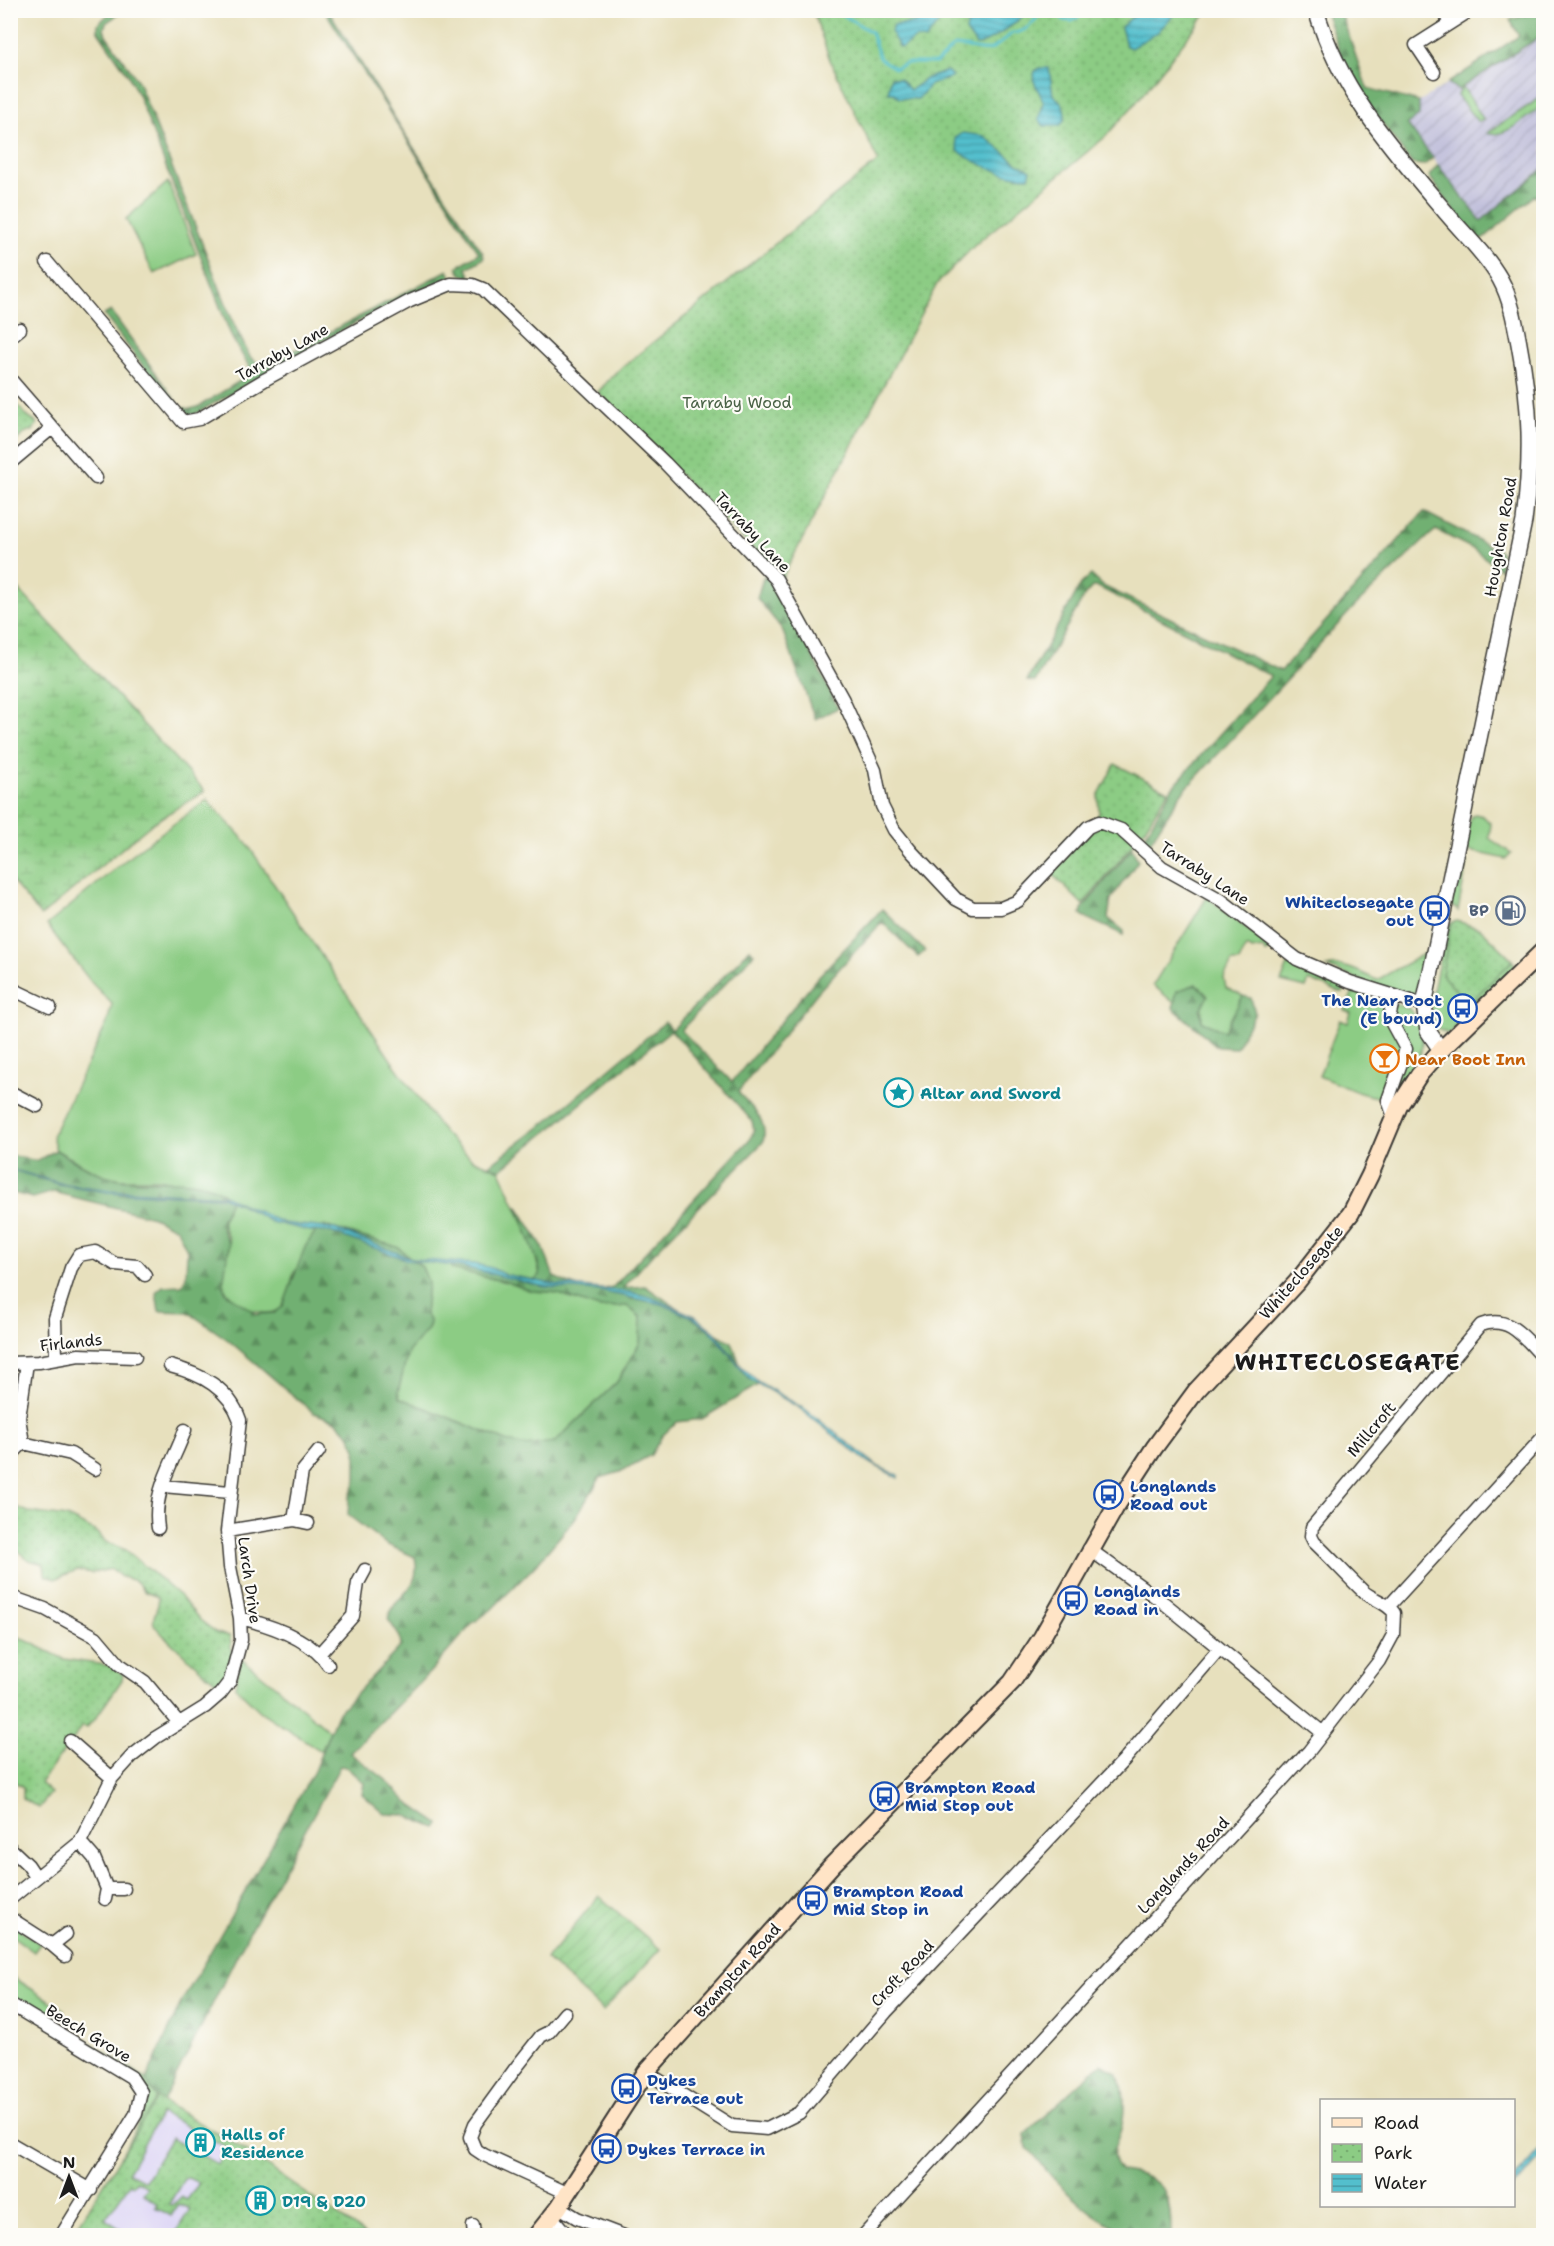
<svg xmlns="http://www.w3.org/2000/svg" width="1554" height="2246" viewBox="0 0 1554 2246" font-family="'Shantell Sans',sans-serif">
<defs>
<pattern id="industrial-furrows" width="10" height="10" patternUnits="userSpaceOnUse" patternTransform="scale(1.5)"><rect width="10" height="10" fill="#c2c1dc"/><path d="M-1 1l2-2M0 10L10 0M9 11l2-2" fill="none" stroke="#a6a5bc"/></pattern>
<pattern id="forest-firs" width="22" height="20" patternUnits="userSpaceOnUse" patternTransform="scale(1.5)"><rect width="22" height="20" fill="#71b072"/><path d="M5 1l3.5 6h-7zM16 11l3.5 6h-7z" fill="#5c8e5d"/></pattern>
<pattern id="wetland-marsh" width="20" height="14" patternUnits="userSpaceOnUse" patternTransform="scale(1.5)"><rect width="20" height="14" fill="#8ccc84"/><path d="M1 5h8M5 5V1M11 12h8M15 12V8" fill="none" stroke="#78af71"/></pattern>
<pattern id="park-dots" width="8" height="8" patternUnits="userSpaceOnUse" patternTransform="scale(1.5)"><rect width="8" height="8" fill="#8ccc84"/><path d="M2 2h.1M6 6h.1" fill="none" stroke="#78af71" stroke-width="1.8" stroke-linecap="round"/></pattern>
<pattern id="garden-furrows" width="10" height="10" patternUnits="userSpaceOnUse" patternTransform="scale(1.5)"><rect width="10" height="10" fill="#8ccc84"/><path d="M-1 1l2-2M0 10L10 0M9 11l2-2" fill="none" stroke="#78af71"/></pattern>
<pattern id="water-rules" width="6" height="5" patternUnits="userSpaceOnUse" patternTransform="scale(1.5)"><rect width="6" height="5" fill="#53bfcd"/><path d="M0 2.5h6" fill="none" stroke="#449aa6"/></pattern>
</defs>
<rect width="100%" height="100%" fill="#fdfcf7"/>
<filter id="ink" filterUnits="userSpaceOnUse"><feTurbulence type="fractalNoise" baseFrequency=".0167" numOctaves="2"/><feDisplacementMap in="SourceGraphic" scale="12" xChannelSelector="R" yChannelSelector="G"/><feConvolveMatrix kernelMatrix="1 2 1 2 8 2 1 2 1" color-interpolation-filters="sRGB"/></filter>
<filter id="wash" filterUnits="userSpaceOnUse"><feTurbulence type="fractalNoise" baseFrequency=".008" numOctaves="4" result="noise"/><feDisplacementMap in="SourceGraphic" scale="24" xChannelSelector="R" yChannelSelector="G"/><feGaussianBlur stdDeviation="1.35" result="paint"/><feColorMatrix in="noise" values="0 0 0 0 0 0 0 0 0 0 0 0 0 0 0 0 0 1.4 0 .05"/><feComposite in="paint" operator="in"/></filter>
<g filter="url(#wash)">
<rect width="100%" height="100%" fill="#e7e0bd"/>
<path fill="#ddd5f6" d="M157,2098L238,2146L366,2235L72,2236Z"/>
<path fill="url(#industrial-furrows)" d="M1539,37L1543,40V169L1481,221L1407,124L1419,116V102L1448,83L1458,90Z"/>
<path fill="#8ccc84" stroke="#547450" stroke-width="1.5" d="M1463,87L1484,120L1478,122L1457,96Z
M1543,96V105C1530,114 1504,140 1487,133Z
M168,182L196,254L154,274L126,219Z
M207,800L246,842L391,1060L444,1133L472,1159L500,1170L533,1246L540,1275L535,1280L452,1269L507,1282L531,1291L552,1292L599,1308L627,1306L641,1318L640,1343L617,1382L555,1442L526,1446L509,1442L400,1398L398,1392L408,1352L428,1329L430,1322L425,1314L428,1282L422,1267L397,1247L294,1272C291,1282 289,1299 282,1307C268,1323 229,1303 224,1286C220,1272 230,1259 229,1245C229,1228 216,1229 227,1210L162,1179H120L99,1174L56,1150L52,1136L107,1023L112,1004L91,982L47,925L139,849Z
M1475,814L1483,816L1491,824L1489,838L1511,853L1506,859L1465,850L1463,846L1471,816Z
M1467,863L1458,911L1451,904L1460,866Z
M1207,897L1271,948L1266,953L1263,948L1252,950L1246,947L1239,962H1232L1224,978L1226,988L1243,996L1225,1032L1202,1022L1201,987L1196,984L1177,991L1174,1003L1153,985Z
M1451,923L1442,975L1468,1004L1513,960L1515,966L1512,971L1449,1034L1435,1028L1430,1005L1446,928Z
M1427,952L1418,995L1413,996L1377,987L1327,967C1344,962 1361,973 1377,980Z
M1293,963L1345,987L1342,993L1309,980L1306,988L1281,982L1288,965Z
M1354,991L1408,1008C1436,1035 1418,1074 1394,1097C1370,1101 1341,1085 1319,1076L1340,1020L1348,1023L1351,1013L1344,1010Z
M241,1658L330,1731L321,1751L261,1712L235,1687Z
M10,1926L18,1928L40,1944L34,1952L11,1935Z
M10,1975L64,2010L56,2022L135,2071L146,2080L157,2098L107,2182L142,2116L149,2094L134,2073L11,1997Z"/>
<path fill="url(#forest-firs)" stroke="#466647" stroke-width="1.5" d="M112,11H123L106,23L104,29L106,35L138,81L234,324L250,357L263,367L448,270L451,277C365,314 285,362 204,409L190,417H182L104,315L111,311L180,407L190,409L198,407L253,373L232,338L139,97L127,73L98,31V24Z
M325,11H329L406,136L483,253L484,258L467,268L471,278L461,274L457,267L479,253Z
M1325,11H1340L1367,88L1419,102V116L1407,124L1433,158L1424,165L1412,164L1349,78Z
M1539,11H1543V40L1539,37L1458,90L1448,83L1519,36L1510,20Z
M1438,165L1481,221L1543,169V204L1535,195L1482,240L1474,238L1429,176Z
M1424,512L1501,552L1500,569L1473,549L1436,530L1430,535L1354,607L1181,794L1147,847L1142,841L1172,788L1271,676L1098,587H1092L1085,595L1035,682L1027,681L1081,584L1091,575L1103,586L1281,671Z
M764,575L784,598L838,708L815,719L782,629L757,598Z
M1132,848L1138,861L1111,899L1108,918L1124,931L1123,935C1113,929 1087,920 1081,914L1082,909Z
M882,909L925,951L918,957L882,922L817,993L738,1092C751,1107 769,1121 763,1142L653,1254L623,1288L645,1286L708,1329L732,1342L743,1373L758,1385L702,1419L677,1422L662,1436L651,1455L620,1472L600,1478L574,1520L534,1567L491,1610L473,1623L431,1671L350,1753L385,1779L407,1802L439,1824L436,1828L404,1815L385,1814L362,1794L364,1783L346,1767L340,1766L246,1938L163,2102L157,2098L146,2080L180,2005L314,1771L337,1714L401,1646L400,1637L388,1619C395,1592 422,1593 415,1557L386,1544L348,1515L349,1499L356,1480V1449L349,1434L336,1421L314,1413L228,1340L188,1312L159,1311L156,1292L163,1286L182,1285L186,1277L187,1250L177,1229L153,1217L53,1192L33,1198L13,1193L10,1155L37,1161L56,1150C76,1163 97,1175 120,1179C150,1185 209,1171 230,1201L222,1219V1228L229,1245L223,1284L226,1293L257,1314L275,1313L283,1306L305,1247L315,1232L325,1226L397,1247L422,1267L428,1282L425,1314L430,1322L428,1329L408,1352L398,1392L400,1398L509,1442L526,1446L555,1442L617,1382L640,1343L641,1317L627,1306L599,1308L552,1292L531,1291L507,1282L452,1269L450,1265L535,1280L540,1275L539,1266L517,1205L543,1247L554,1277C575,1287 590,1294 613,1287L749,1140L754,1131L752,1121L671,1030L500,1170L489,1165L545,1123L665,1022L672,1030L750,949L754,954L681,1030L732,1082L816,979Z
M1196,984L1208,996L1200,1010L1202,1022L1224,1031L1243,996L1251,998L1255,1013L1236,1048L1218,1047L1173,1008L1177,991Z
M1102,2064C1106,2067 1114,2070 1117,2074C1126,2085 1125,2115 1121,2129C1116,2146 1107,2155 1121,2171C1164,2176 1171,2193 1171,2233C1126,2246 1083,2210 1054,2179C1044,2169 1038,2157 1027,2148L1025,2134C1051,2111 1074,2086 1102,2064Z"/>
<path fill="url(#wetland-marsh)" stroke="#547450" stroke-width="1.5" d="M11,581L205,791L154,822L41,916L11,880Z"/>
<path fill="url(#park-dots)" stroke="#547450" stroke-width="1.5" fill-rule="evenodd" d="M813,11H1208L1135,104L1104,138L976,244L937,284L782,578L598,392L615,373L878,161L830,60Z
M10,397L29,418L37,423L33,431H28L11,445Z
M1115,764L1168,791L1142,833L1083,905L1050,872L1091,826L1099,813L1098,796Z
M1457,921L1481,929L1513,960L1468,1004L1442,975L1451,923Z
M10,1505L29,1512L67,1517L95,1531L106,1542L126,1550L181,1597L200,1620L217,1633L230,1636L233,1664L221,1685C213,1681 157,1632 154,1624C151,1614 161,1608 158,1597L145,1592L136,1581L121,1577L112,1569L91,1573L77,1570L55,1579L45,1575L44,1564L29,1560L11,1544Z
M11,1633L64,1659L112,1666L123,1675L122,1680L95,1719L86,1728L83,1726L40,1783L51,1793L39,1808L23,1799V1787L11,1780Z
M157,2098L238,2146L366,2235H174L190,2209L179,2204L171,2216L155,2207L157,2204L143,2194L147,2187L137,2181L133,2185L130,2183L105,2219L130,2235H72ZM161,2113L226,2147L217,2164L171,2138L145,2181L128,2172ZM188,2178L199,2183L187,2200L181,2197L173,2205L169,2204L184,2179Z"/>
<path fill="url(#garden-furrows)" stroke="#547450" stroke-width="1.5" d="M599,1896L660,1949L603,2011L546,1959Z"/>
<path fill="url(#water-rules)" stroke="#386e74" stroke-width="1.5" d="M995,11H1027C1021,20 987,45 976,45L966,31L970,15L976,12Z
M1139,11H1177L1158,32L1131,48L1126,46L1121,27Z
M933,13L939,18L938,24L925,40L916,38L901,48L899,47L891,32L893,25L914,23Z
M1040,68H1049L1053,95C1063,102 1065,107 1065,119L1060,126H1044L1038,119L1044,103L1033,79L1035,71Z
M947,71L953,77L930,85L918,99L899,98L894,93H888L891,77L900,79L910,90L927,78Z
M963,133L984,136L1017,163L1031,170L1029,177C1004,177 977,164 958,151L955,138Z
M10,1169L60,1183L109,1190L226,1196L283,1223L335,1229L413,1259L474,1264L492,1268L503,1274L552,1284L630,1292L650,1297L695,1316L715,1332L734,1359L757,1381L805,1409L879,1467L898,1475V1478L865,1460L798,1407L749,1379L710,1330L692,1317L661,1304L600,1291L545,1287L463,1267L408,1260L330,1232L310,1231L271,1222L240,1204L221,1197L108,1192L58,1184Z
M1543,2145V2155L1514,2186V2179Z"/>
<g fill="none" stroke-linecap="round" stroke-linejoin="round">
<path stroke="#53bfcd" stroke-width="3" d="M835,10L871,32L880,59L895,68L907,63H936L954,46C988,48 983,60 1012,33C1027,33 1034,21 1043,10
M1055,10L1064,20L1072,21L1088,10"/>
</g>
</g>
<g filter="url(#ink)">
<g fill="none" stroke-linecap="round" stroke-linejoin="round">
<defs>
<path id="minor" d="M1443,10L1450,23
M1434,72L1416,45L1471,10
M47,262L183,422L199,419L266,379L410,301L451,284L473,285L483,289L665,463L776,579L843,700L875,770L882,806L894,830L911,851L956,899L973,908H1001L1018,901L1088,827L1099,822L1121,830L1162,867L1221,900L1297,959L1350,982L1424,1005
M10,337L20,329
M10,379L96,478
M10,463L52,428
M10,988L50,1007
M10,1092L37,1106
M1394,1117L1388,1100L1406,1049L1389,1018L1394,996
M56,1358L55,1318L71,1268L79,1255L95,1252L115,1264L137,1266L145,1275
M10,1363L39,1362L79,1355L135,1357
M27,1363L19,1418L23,1443L71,1454L95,1469
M10,1456L23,1443
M163,1486L230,1492
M294,1520L302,1472L319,1451
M158,1528C152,1491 174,1462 185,1430
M227,1531L294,1520L308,1523
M1089,1549L1164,1603L1323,1733
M11,1597L45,1609L96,1637L119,1664L145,1682L179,1723
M1389,1606L1544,1436
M240,1618C269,1625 311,1639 328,1665
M320,1653L353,1616L358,1583L365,1570
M70,1741L112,1778
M80,1842L94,1858L107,1889L105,1899
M10,1848L28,1865L36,1877
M107,1889H124
M10,1899L80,1842L112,1778L132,1756L155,1738L205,1707L220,1694L230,1681L241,1640L240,1618L230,1567L227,1531L240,1420C229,1388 201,1374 170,1366
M10,1918L52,1945L66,1934
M52,1945L65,1956
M10,2004L131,2077L141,2092L136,2114L61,2236
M565,2013L549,2032L541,2036L515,2069L475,2124L470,2137L475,2149L484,2155L567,2193
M646,2072L732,2126L767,2129L799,2113L886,2012L1124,1760L1219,1649
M10,2143L91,2190
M559,2207L577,2218L624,2236
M552,2217L568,2236
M473,2226L474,2236
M863,2236L1309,1751L1379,1661L1393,1635L1394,1613C1388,1603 1374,1600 1364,1592C1347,1576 1331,1558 1314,1542L1311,1536L1312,1527L1481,1325C1510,1314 1525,1339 1544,1358"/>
<path id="tertiary" d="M1316,10C1340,92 1394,151 1448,215C1465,235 1487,256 1500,279C1511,299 1515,322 1519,344C1531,406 1532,458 1524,521L1424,1005L1428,1031L1441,1050"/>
<path id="secondary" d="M536,2236L559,2207L646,2072L832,1865L1012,1682L1042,1637L1115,1508L1154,1448L1196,1391L1297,1282L1351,1213L1370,1175L1399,1106L1419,1075L1441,1050L1544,950"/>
</defs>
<use href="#minor" stroke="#3a3934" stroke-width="15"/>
<use href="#tertiary" stroke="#3a3934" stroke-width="18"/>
<use href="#secondary" stroke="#3a3934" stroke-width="20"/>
<use href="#minor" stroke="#fff" stroke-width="12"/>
<use href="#tertiary" stroke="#fff" stroke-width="15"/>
<use href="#secondary" stroke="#ffe4c6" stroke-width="16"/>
</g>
</g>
<defs>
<symbol id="fuel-ring" viewBox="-11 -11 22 22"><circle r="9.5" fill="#fdfcf7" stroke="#5c6f8a" stroke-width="1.5"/><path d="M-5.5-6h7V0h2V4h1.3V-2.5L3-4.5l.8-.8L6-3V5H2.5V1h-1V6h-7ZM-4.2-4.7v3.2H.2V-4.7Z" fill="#5c6f8a"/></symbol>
<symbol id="bus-ring" viewBox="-11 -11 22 22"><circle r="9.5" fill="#fdfcf7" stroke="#1a4fb4" stroke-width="1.5"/><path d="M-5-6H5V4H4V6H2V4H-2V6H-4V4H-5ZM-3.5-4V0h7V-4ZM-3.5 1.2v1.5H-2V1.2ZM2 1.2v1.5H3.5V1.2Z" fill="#1a4fb4"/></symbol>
<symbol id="bar-ring" viewBox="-11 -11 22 22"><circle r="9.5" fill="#fdfcf7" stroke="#e8710a" stroke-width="1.5"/><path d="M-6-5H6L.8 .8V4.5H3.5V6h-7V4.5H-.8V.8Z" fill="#e8710a"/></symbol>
<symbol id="sight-ring" viewBox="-11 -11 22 22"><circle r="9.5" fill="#fdfcf7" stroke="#0f9aa8" stroke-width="1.5"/><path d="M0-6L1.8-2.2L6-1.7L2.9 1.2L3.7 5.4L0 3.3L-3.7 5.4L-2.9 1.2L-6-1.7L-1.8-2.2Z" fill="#0f9aa8"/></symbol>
<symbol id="building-ring" viewBox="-11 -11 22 22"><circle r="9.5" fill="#fdfcf7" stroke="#0f9aa8" stroke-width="1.5"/><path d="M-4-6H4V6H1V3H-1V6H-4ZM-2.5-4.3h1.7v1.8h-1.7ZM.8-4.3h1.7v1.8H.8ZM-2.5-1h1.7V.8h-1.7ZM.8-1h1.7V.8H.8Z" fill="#0f9aa8"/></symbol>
</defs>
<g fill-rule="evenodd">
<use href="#fuel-ring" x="1494" y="894" width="33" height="33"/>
<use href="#bus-ring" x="1418" y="894" width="33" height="33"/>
<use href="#bus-ring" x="1446" y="992" width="33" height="33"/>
<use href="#bar-ring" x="1368" y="1042" width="33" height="33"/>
<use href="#sight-ring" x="882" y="1076" width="33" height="33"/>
<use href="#bus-ring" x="1092" y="1478" width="33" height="33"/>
<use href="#bus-ring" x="1056" y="1584" width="33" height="33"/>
<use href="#bus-ring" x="868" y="1780" width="33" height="33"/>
<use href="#bus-ring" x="796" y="1884" width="33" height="33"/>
<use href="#bus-ring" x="610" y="2072" width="33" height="33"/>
<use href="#building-ring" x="184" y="2126" width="33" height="33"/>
<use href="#bus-ring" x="590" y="2132" width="33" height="33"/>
<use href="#building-ring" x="244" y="2184" width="33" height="33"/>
</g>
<g text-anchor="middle" stroke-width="4.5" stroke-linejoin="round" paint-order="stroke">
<g font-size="16" fill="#1c1c1c" stroke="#fdfcf7">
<text transform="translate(282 352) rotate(-29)" y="6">Tarraby Lane</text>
<text transform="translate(753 532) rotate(47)" y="6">Tarraby Lane</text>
<text transform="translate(1500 537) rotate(-80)" y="6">Houghton Road</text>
<text transform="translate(1205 873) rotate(33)" y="6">Tarraby Lane</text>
<text transform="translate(1301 1272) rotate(-49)" y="6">Whiteclosegate</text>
<text transform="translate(71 1342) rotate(-6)" y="6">Firlands</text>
<text transform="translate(1371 1429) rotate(-50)" y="6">Millcroft</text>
<text transform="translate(250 1580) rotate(82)" y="6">Larch Drive</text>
<text transform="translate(1183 1865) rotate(-47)" y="6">Longlands Road</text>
<text transform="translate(737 1970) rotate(-48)" y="6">Brampton Road</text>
<text transform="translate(902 1973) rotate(-47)" y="6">Croft Road</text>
<text transform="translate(89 2033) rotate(31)" y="6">Beech Grove</text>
</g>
<g font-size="16" fill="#496246" stroke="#fdfcf7">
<text x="737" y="408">Tarraby Wood</text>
</g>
<g font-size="16" font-weight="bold" fill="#164399" stroke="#fdfcf7" text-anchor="start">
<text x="1414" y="908" text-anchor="end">Whiteclosegate<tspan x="1414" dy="18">out</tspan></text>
<text x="1442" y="1006" text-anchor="end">The Near Boot<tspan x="1442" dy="18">(E bound)</tspan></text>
<text x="1130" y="1492">Longlands<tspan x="1130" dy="18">Road out</tspan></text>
<text x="1094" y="1597">Longlands<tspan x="1094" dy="18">Road in</tspan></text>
<text x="905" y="1793">Brampton Road<tspan x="905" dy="18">Mid Stop out</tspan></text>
<text x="833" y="1897">Brampton Road<tspan x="833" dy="18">Mid Stop in</tspan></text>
<text x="647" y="2086">Dykes<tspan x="647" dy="18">Terrace out</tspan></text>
<text x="627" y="2155">Dykes Terrace in</text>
</g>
<g font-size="16" font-weight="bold" fill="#4e5e75" stroke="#fdfcf7" text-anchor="end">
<text x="1489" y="916">BP</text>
</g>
<g font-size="16" font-weight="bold" fill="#c56008" stroke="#fdfcf7" text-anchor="start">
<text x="1405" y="1065">Near Boot Inn</text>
</g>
<g font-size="16" font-weight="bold" fill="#0d838f" stroke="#fdfcf7" text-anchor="start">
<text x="920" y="1099">Altar and Sword</text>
<text x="221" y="2140">Halls of<tspan x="221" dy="18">Residence</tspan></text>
<text x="282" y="2207">D19 &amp; D20</text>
</g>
<g font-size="22" font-weight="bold" letter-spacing="1.5" fill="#1c1c1c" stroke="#fdfcf7">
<text x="1348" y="1370">WHITECLOSEGATE</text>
</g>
</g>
<rect width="1554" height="2246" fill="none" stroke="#fdfcf7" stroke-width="36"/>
<rect x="1320" y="2099" width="195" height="108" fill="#fdfcf7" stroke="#a3a29f" stroke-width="1.5"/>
<rect x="1332" y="2118" width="30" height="9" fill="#ffe4c6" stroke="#a3a29f" stroke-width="1.5"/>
<text x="1374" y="2129" font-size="18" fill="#1c1c1c">Road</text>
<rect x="1332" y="2144" width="30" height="18" fill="url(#park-dots)" stroke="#a3a29f" stroke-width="1.5"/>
<text x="1374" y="2159" font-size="18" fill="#1c1c1c">Park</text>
<rect x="1332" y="2174" width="30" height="18" fill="url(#water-rules)" stroke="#a3a29f" stroke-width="1.5"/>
<text x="1374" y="2189" font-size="18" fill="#1c1c1c">Water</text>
<g transform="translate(69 2177)" stroke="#fdfcf7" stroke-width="4.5" paint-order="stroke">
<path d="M0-4.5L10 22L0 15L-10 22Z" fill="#1c1c1c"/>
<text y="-9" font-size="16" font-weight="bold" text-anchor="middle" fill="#1c1c1c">N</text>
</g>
</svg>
